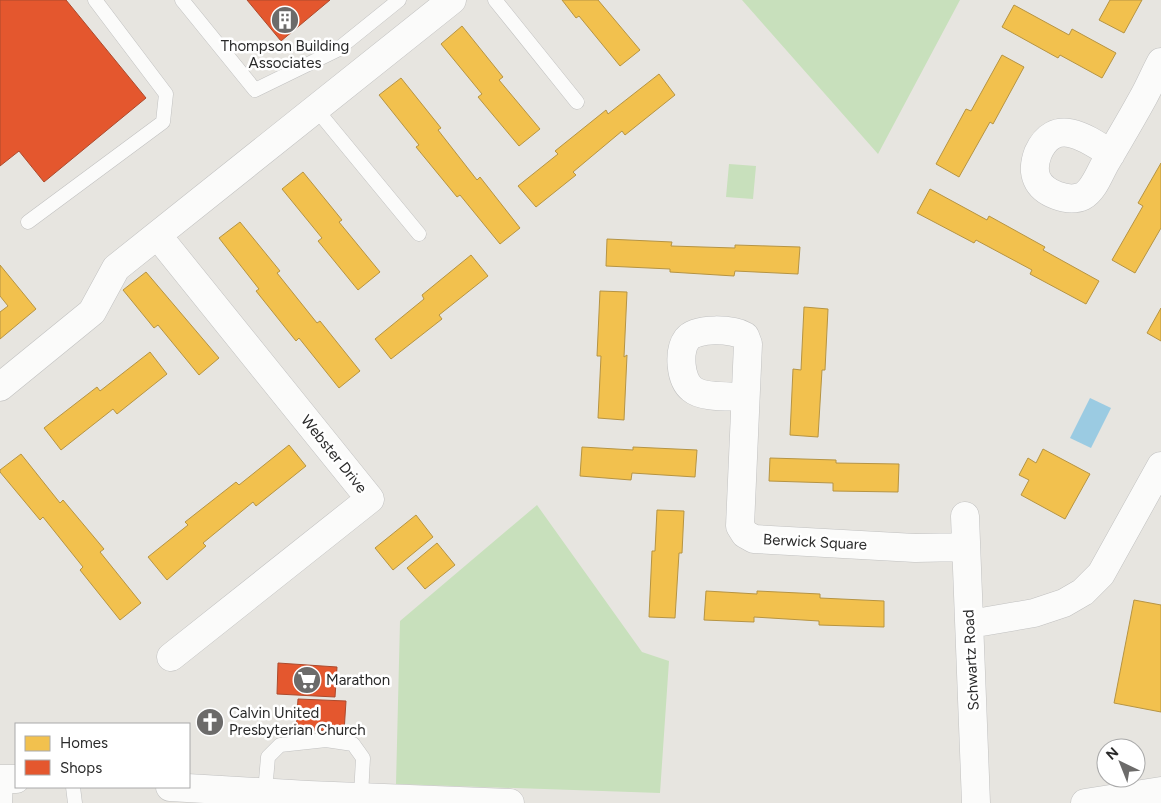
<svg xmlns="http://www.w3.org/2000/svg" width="1161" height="803" viewBox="0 0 1161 803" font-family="Figtree,sans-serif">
<rect width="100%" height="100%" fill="#e7e5e0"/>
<path fill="#c8e0bc" d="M742,0H960L878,154Z
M729,164L756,166L753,199L726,197Z
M537,505L642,652L669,661L660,793L396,784L400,621Z"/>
<path fill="#9bcbe2" d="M1090,398L1111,408L1091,448L1070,438Z"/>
<path fill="#f2c14e" stroke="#b69443" d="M562,0H598L640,50L620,66L579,16L576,18Z
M1110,0H1142L1124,33L1099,20Z
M1014,5L1069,35L1072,29L1116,53L1102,78L1060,55L1058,58L1002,27Z
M462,26L503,77L499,80L540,129L519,146L478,97L482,94L441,44Z
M1002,55L1024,67L993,124L990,122L959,177L936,164L966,109L971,111Z
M659,74L675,95L625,135L622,131L573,172L576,175L536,207L518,186L558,154L555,151L606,110L608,114Z
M401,78L441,128L438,130L477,180L480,177L520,228L500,244L460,195L457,197L416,147L419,145L379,95Z
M1161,163V228L1135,273L1112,260L1143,206L1138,203Z
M303,172L342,220L339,222L380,272L358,290L318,241L322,238L282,189Z
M930,189L987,220L989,216L1045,247L1043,250L1099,281L1086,304L1030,274L1032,270L976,240L974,243L917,213Z
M240,222L280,271L277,273L317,323L320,321L360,371L339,388L299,338L296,341L256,291L259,289L219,238Z
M607,239L672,242L671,246L735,248V245L800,247L798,274L735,271L734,276L670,272V269L606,266Z
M471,255L488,276L439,315L442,319L391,359L375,339L424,299L422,295Z
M0,265L36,309L0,339V312L8,306L0,296Z
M146,272L219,358L199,375L158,325L154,328L123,290Z
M600,291L627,292L624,357L627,355L624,420L598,418L601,356H597Z
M804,307L828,309L825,370H822L818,437L790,435L793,369L801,370Z
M1161,308V341L1147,333Z
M150,352L167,374L117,414L113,409L61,450L44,428L97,387L100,391Z
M289,445L306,466L256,506L253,502L203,543L206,546L167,580L148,557L188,525L185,522L236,482L239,485Z
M582,447L633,450V447L697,450L695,477L632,473L631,480L580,476Z
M1043,449L1090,474L1065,519L1021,495L1029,480L1019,475L1028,458L1036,463Z
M21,454L60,503L63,500L104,549L100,552L141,603L120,620L80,570L83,567L43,517L40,520L0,472V470Z
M770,458L836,460V463L899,464L898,492L833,491V483L769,481Z
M657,510L684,511L682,553H679L675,618L649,617L652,551H655Z
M416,515L433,537L393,570L375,548Z
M437,543L455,565L425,589L407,568Z
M706,591L757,594V591L820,594V598L884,601V627L819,625V621L754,617V622L704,620Z
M1134,600L1161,605V712L1114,703Z"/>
<path fill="#e4572e" stroke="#ac4a2d" d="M0,0H66L146,98L44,182L19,151L0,166Z
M247,0H330L281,41Z
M278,663L337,667L335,697L277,694Z
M298,699L346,701L344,732L296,729Z"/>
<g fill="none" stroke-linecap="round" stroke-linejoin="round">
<defs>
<path id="service" d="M182,0L255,90L337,50L399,0
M495,0L577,102
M316,109L419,234
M28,222L163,122L166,94L95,0
M73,787L75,803
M265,792L268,757L280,745L326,740L353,744L363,758L361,796
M5,803L6,779"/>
<path id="minor" d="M1111,154C1088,139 1055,115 1038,153C1035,161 1033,170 1037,179C1043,193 1068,203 1083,196C1094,190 1100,172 1106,162C1119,140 1132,118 1144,96C1150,85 1155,73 1161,62
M158,236L370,499L171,657
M0,387L92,312L116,268L452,0
M744,397C730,396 702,398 692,389C680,380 678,351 687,339C696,327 733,329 745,336L748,344L740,526L745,534L754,539L915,548L965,547
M965,516L976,803
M970,624L1034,613L1064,603L1083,592L1101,574L1161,466"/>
<path id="secondary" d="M0,779H16
M170,787L308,795L510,803
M1085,803L1161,791"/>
</defs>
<use href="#service" stroke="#c1c1c0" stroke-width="15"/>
<use href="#minor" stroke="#c1c1c0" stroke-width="29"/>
<use href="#secondary" stroke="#c1c1c0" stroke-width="29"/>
<use href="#service" stroke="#fbfbfa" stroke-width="14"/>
<use href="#minor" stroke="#fbfbfa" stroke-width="28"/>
<use href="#secondary" stroke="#fbfbfa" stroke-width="28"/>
</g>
<defs>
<symbol id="building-disc" viewBox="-11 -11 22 22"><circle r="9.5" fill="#6c6b6a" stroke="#fff"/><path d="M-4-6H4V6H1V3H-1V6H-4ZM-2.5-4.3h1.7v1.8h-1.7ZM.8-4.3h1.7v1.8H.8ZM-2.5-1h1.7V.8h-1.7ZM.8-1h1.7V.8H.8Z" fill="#fff"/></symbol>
<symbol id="supermarket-disc" viewBox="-11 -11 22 22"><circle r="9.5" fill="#6c6b6a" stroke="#fff"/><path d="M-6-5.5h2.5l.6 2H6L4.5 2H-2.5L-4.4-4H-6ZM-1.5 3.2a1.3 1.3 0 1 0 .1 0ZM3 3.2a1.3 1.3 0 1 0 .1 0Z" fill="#fff"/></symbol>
<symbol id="church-disc" viewBox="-11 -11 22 22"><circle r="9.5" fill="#6c6b6a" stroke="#fff"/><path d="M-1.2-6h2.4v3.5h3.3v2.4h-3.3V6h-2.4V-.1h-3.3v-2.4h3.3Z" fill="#fff"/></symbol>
</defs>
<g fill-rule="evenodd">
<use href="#building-disc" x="269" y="4" width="32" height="32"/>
<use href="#supermarket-disc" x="291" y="664" width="32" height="32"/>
<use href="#church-disc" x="194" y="706" width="32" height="32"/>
</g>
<g text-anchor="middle" stroke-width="5" stroke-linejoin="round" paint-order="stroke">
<g font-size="15" fill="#2a2a2a" stroke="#fff" text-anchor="start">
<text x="285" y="51" text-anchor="middle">Thompson Building<tspan x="285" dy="17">Associates</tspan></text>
<text x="326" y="685">Marathon</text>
<text x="229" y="718">Calvin United<tspan x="229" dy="17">Presbyterian Church</tspan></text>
</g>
<g font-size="15" fill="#2a2a2a" stroke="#fff">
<text transform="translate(334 454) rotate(51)" y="5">Webster Drive</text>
<text transform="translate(815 542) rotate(3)" y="5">Berwick Square</text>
<text transform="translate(971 660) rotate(-93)" y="5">Schwartz Road</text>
</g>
</g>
<rect x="15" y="723" width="175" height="65" fill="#ffffff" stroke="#aaaaaa"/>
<rect x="25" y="736" width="25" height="15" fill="#f2c14e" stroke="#aaaaaa"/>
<text x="60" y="748" font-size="15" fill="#2a2a2a">Homes</text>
<rect x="25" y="760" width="25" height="15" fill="#e4572e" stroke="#aaaaaa"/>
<text x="60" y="773" font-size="15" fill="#2a2a2a">Shops</text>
<g transform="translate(1121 763) rotate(317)"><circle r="24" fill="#ffffff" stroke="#aaaaaa"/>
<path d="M0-4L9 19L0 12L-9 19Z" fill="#6c6b6a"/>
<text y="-8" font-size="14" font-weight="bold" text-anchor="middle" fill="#2a2a2a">N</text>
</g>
</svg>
